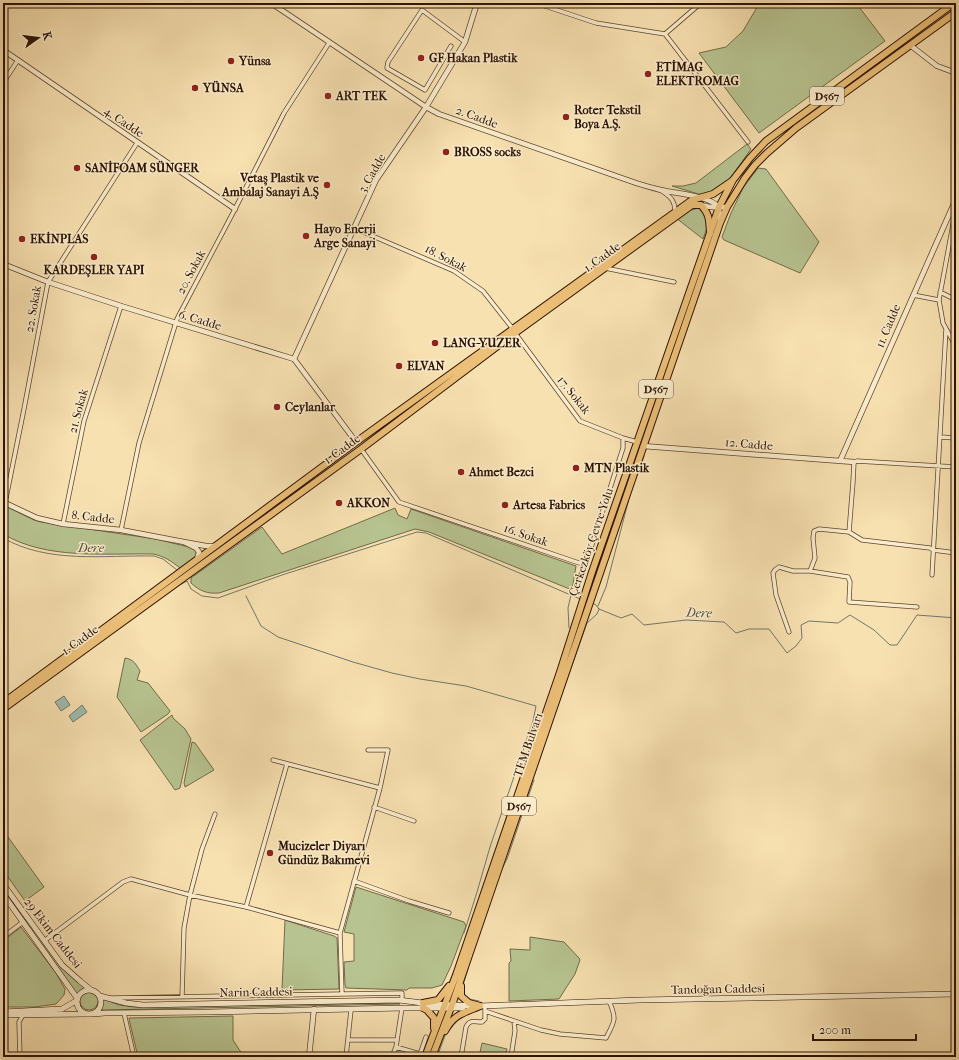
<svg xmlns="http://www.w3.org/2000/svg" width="959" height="1060" viewBox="0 0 959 1060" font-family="'IM FELL French Canon',serif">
<rect width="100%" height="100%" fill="#f8e1b1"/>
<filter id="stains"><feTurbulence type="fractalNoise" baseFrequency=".005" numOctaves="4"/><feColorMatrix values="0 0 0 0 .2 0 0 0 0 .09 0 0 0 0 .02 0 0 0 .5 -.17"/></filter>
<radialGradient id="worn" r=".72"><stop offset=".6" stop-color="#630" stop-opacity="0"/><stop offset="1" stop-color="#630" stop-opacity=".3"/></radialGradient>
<path fill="#b7c491" stroke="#726b48" d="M755,3H856L885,41L759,133L699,53L726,47L743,31L756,9Z
M747,144L751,149L729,180L705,196L672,186H683L696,183Z
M758,168L766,169L819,242L800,273L724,240L722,237L731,213L743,188Z
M698,208L706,213L708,225L703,239L676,218L688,211Z
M3,505L34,520L41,522L156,539L193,548L196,551V557L180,568C171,561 164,556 153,554C104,553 47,560 3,534Z
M395,508L398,515L407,519L411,509L576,566L572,590L429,532L415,529L219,593C207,594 200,591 191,583V578L262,527L282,554Z
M125,658C133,659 136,664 140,671L137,680L148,683L170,711L168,714L141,732L117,697Z
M172,715L173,718L185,729L191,739L180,788L175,790L140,740Z
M192,742L195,743L214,770L185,787L184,783Z
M3,830L44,887L25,901L3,870Z
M3,886L61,966L87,989L81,991L77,995L3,892Z
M356,887L464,922L466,926L451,966L442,985L432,988H409L407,990L346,988L345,985L344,962L354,961V934L344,932Z
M285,920L334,936L337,938L339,989L282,990Z
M21,927L56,973L65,989L64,995L56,1004L35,1007H3V941Z
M530,937L564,942L579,958L580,960L575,974L559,999L509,1001V963L511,961L510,949L530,950Z
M80 1001a9 9 0 1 1 18 0a9 9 0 1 1-18 0Z
M104,999L119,1005L134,1007L394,1003L400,1004L101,1010Z
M233,1016V1040L244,1057H138L129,1019V1018Z
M482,1043L507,1049L505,1057H479Z"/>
<path fill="#9ebcb0" stroke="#71786a" d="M64,696L70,705L61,711L55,702Z
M82,705L87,712L73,722L69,716Z"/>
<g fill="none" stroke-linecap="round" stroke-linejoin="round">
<path stroke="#71786a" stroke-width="1" d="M3,538C49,564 103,555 154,556L163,559L177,570
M174,588L187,581L191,589L202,596L218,598L282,575L417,532L426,533L580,599
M246,596L261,626L278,637L353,662L392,673L420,679L466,686L536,706L533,721L490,847L477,892L464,933
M592,603L596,605L599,609L621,618L632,614L644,625L686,620L724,622L736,633L749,629H769L787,653L796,646L802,638L801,625L809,621L838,623L850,615L874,630L890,645H897L917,615L956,618
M598,606L606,587L631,491L644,456
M569,628L568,608L571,595
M559,702L587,623L597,614L599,609
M502,869L507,859L534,780
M463,985L468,969
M469,999L479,1001
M437,1057L446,1033"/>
<defs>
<path id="minor" d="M536,3L596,23L665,34L701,3
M665,34L748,142
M451,46L425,90L387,68L388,62L422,10L465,42
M3,83L18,60
M662,191C671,197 675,201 675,212
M956,208L939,300L943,323L956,347
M354,228L454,271L483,291L513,329
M605,268L674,282
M940,292L956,300
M913,295L939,300
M515,333L580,421L623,438L637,442
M940,437L956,438
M361,449L399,502L579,563L582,562L588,557L623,448V438
M5,503L24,409L48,282L137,143
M63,524L84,421L121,306
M121,530L139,443L177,319L235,209L284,113L329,43
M849,532L853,482L854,462L857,461L956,467
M810,571L815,558L813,538L814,531L819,529L849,532L862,540L930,548L933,550L956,553
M932,575L946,329
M789,632L776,595L773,573L775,570L779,567L793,571H810L848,577L850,582L849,602L917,607
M273,760L380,788
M287,764L246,907L340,933
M374,807L414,821
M354,881L409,901L449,913
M3,937L23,922
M44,941L123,882L131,879L190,895L246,907
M342,994L340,933L380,788L388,750H368
M182,997L184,928L190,895L202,849L215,814
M111,998L402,993V1000
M485,1011L541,1030L560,1034L606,1038C615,1021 617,1019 609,1001
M124,1013L134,1057
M348,1040H397
M396,1047L420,1054
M20,1057L19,1022L23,1015
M346,1057L351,1010
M392,1057L396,1047L402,1008
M419,1057L426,1037
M461,1057L466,1027C470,1019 474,1022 482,1022L485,1019V1006
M511,1057L515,1031L514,1021"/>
<path id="tertiary" d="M271,3L426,107L439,114L636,183C645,186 653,188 661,190C678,194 707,195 719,207L720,222
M910,45L937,66L956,73
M3,50L235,209
M701,205C714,209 715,207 727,207
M3,264L48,282L121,306L294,359L356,442
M294,359L376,180L426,107L465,42L477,3
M643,446L854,462
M840,461L956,199
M3,502L37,518L63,524L121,530L184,542
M197,559L199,552L196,548L184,542L206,546H216
M309,1057L314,1009"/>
<path id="secondary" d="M3,884L62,965L80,981L91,990
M3,894L77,998
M77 1002a12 12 0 1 1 24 0a12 12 0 1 1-24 0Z
M100,996L126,1003L143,1005L399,1000L430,1004L480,1006L640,1000L956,994
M3,1012L62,1009L76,1001
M92,1014L105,1013L210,1012L404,1008H463
M3,1015L86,1014"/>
<path id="primary" d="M3,703L356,442L692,200L713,194L732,181
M3,709L361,449L515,333L692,205H701C710,215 709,220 710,233"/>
<path id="trunk" d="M461,986V996L469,1003L480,1006
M423,1003L438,1000L449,986
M423,1008L427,1010L434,1018V1028
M445,1031C454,1014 464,1013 480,1006
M425,1057L456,975L560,672L592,572L719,207L733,180L750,158L766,141L954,3
M432,1057L452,1005L720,223L727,207L745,178L755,165L767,153L796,128L956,12"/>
</defs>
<use href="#minor" stroke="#60462c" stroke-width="5"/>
<use href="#tertiary" stroke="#60462c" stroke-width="6"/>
<use href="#secondary" stroke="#2e1200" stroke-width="6"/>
<use href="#primary" stroke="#2e1200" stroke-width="8"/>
<use href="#trunk" stroke="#2e1200" stroke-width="8"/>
<use href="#minor" stroke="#faeccc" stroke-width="3.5"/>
<use href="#tertiary" stroke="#faeccc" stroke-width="4.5"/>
<use href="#secondary" stroke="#faeccc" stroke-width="5"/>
<use href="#primary" stroke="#ecc078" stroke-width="6"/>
<use href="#trunk" stroke="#ecc078" stroke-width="6"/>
</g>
<g fill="#8f2418" stroke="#faeccc" stroke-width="1.5">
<circle cx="421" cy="58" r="4"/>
<circle cx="231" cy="61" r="4"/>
<circle cx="648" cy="74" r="4"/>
<circle cx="195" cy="88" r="4"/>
<circle cx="328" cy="96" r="4"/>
<circle cx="566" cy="117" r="4"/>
<circle cx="446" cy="152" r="4"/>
<circle cx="77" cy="168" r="4"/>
<circle cx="327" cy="185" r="4"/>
<circle cx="306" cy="236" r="4"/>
<circle cx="22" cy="239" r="4"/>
<circle cx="94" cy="257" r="4"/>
<circle cx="435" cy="343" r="4"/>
<circle cx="399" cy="366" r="4"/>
<circle cx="277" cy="407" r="4"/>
<circle cx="576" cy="468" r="4"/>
<circle cx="461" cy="472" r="4"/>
<circle cx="339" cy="503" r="4"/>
<circle cx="505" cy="505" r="4"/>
<circle cx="270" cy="853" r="4"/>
</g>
<g text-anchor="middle" stroke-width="3" stroke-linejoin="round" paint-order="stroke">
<g fill="#faeccc" stroke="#6b533d" stroke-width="1">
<rect x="810" y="87" width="34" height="18" rx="3"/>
<rect x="639" y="380" width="34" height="18" rx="3"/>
<rect x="502" y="797" width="34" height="18" rx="3"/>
</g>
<g font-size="11" font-weight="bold" fill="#2e1200">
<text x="827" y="100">D567</text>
<text x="656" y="393">D567</text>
<text x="519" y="810">D567</text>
</g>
<g font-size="12" font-weight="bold" fill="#2e1200" stroke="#faeccc" text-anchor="start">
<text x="429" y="62">GF Hakan Plastik</text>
<text x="239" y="65">Yünsa</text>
<text x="656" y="71">ETİMAG<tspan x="656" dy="14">ELEKTROMAG</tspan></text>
<text x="203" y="92">YÜNSA</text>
<text x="336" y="100">ART TEK</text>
<text x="574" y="114">Roter Tekstil<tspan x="574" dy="14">Boya A.Ş.</tspan></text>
<text x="454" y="156">BROSS socks</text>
<text x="85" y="172">SANİFOAM SÜNGER</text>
<text x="319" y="182" text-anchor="end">Vetaş Plastik ve<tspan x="319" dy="14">Ambalaj Sanayi A.Ş</tspan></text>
<text x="314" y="233">Hayo Enerji<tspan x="314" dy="14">Arge Sanayi</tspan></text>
<text x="30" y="243">EKİNPLAS</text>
<text x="94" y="274" text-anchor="middle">KARDEŞLER YAPI</text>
<text x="443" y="347">LANG-YUZER</text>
<text x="407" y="370">ELVAN</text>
<text x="285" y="411">Ceylanlar</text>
<text x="584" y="472">MTN Plastik</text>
<text x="469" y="476">Ahmet Bezci</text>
<text x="347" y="507">AKKON</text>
<text x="513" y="509">Artesa Fabrics</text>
<text x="278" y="850">Mucizeler Diyarı<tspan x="278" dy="14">Gündüz Bakımevi</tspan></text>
</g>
<g font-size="12" fill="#2e1200" stroke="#faeccc">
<text transform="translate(477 117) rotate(20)" y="4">2. Cadde</text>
<text transform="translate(124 122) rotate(34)" y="4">4. Cadde</text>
<text transform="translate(372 173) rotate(-60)" y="4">3. Cadde</text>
<text transform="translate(602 257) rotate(-36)" y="4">1. Cadde</text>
<text transform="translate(446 258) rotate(27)" y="4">18. Sokak</text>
<text transform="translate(191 272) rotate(-62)" y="4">20. Sokak</text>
<text transform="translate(33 309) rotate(-80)" y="4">22. Sokak</text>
<text transform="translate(200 320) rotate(17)" y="4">6. Cadde</text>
<text transform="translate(888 326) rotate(-67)" y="4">11. Cadde</text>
<text transform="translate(574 395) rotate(51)" y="4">17. Sokak</text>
<text transform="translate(78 411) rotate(-75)" y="4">21. Sokak</text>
<text transform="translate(749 444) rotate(5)" y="4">12. Cadde</text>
<text transform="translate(342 449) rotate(-36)" y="4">1. Cadde</text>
<text transform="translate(93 517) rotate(6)" y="4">8. Cadde</text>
<text transform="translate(526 535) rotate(19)" y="4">16. Sokak</text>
<text transform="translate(591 542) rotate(-71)" y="4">Çerkezköy Çevre Yolu</text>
<text transform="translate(80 640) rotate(-36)" y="4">1. Cadde</text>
<text transform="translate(528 745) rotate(-71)" y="4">TEM Bulvarı</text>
<text transform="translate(53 933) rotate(52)" y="4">29 Ekim Caddesi</text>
<text transform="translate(718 989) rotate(-1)" y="4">Tandoğan Caddesi</text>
<text transform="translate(256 992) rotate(-1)" y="4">Narin Caddesi</text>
</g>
<g font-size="13" font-style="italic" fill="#554e3e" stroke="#faeccc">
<text x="91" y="552">Dere</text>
<text transform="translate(699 612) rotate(2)" y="5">Dere</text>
</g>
</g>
<rect width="959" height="1060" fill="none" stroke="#f8e1b1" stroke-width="16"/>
<rect x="4" y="4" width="951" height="1052" fill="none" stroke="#2e1200" stroke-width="2"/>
<rect x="8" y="8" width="943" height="1044" fill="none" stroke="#2e1200"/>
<g transform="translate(38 38) rotate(76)" stroke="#faeccc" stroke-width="3" paint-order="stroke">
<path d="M0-3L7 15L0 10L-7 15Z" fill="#2e1200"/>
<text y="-6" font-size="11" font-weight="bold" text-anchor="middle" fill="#2e1200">K</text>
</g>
<path d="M813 1034v6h103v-6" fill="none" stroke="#2e1200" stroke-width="2"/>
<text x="819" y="1034" font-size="12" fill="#2e1200" stroke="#faeccc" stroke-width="3" paint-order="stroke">200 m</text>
<rect width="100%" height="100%" filter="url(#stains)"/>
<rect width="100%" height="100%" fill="url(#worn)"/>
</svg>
